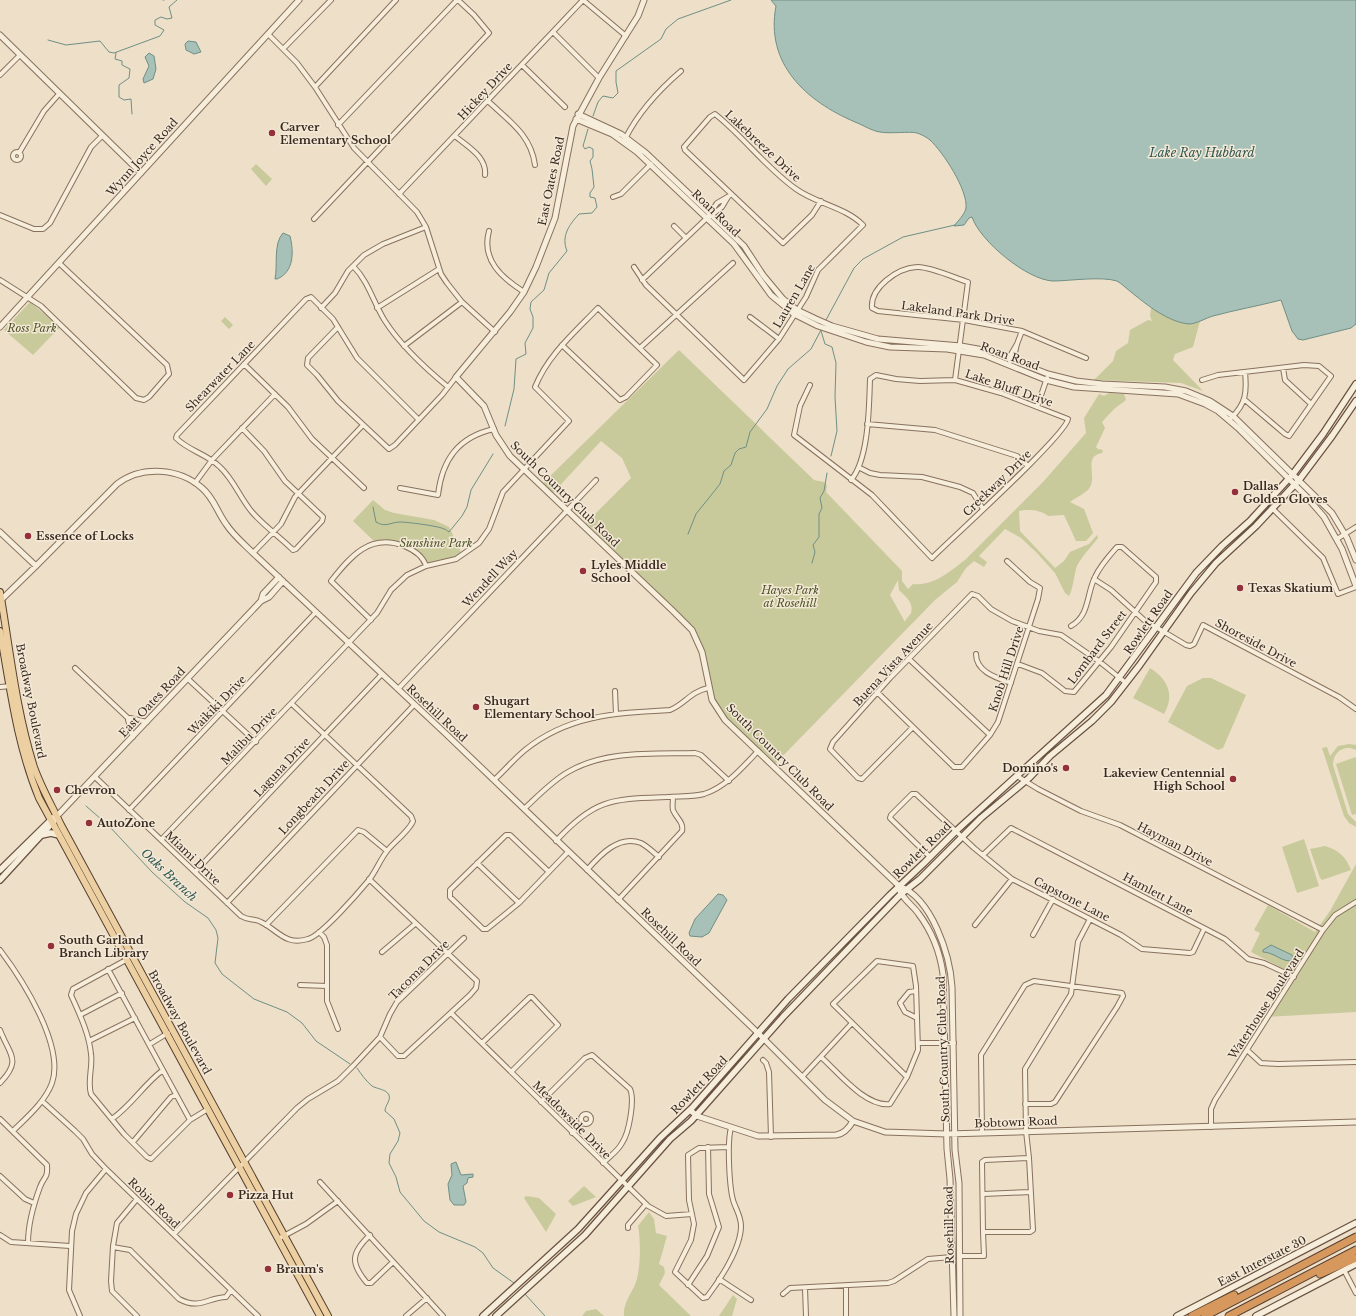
<svg xmlns="http://www.w3.org/2000/svg" width="1356" height="1316" viewBox="0 0 1356 1316" font-family="'Libre Baskerville',serif">
<rect width="100%" height="100%" fill="#eddfc8"/>
<path fill="#c9ca9c" fill-rule="evenodd" d="M256,164L272,179L266,186L251,169Z
M30,302L60,327L33,355L4,330Z
M1151,308C1168,316 1182,327 1200,321L1193,347L1175,354L1173,360L1203,391L1181,383L1094,380L1113,361L1116,351L1128,343L1130,330L1148,320L1152,321L1150,316Z
M225,317L233,325L229,329L221,321Z
M679,350L814,480L824,482L827,486L826,492L902,571V581L908,589L913,584C934,586 949,572 965,560L1043,482L1086,433L1084,418L1099,394L1104,396L1109,393L1124,394L1126,400L1114,409L1102,422L1105,428L1096,447L1098,449L1103,450L1102,453C1083,456 1097,476 1090,487C1087,493 1076,497 1070,502L1084,509L1093,533L1086,541H1076L1064,515L1048,516C1041,510 1028,509 1019,511L1020,531L1055,568L1064,561L1070,552L1089,544L1097,535L1098,538C1092,546 1082,556 1077,566C1074,574 1073,590 1069,596L1065,593L1055,573L1037,553L1021,538L1005,529L979,556L987,562L984,567L974,561L966,568L957,582L935,600L775,764C757,747 722,720 714,698C704,673 710,652 693,627L586,523L631,478L622,458L601,441L553,493L543,483ZM898,580L899,590C906,597 914,603 911,613C910,616 906,618 905,622L890,595Z
M373,500L385,510L394,513L434,520L449,527L462,554L444,561L429,563C426,560 424,557 421,554C410,543 389,537 374,541L353,521Z
M1150,668C1168,679 1175,695 1164,714L1133,698Z
M1203,678H1211L1246,695L1223,748L1218,750L1168,722L1187,686Z
M1349,744L1356,745V750C1344,744 1333,752 1333,765L1348,814L1356,822V827L1349,823L1344,816L1322,748L1327,747L1330,756L1338,746Z
M1356,757V814L1352,815L1336,764Z
M1304,839L1319,886L1297,893L1282,847Z
M1325,846C1339,850 1346,857 1351,870L1322,880L1320,878L1310,849Z
M1356,864V1012L1265,1017L1291,973L1251,952L1260,933L1254,930L1268,905L1315,932L1330,911Z
M584,1186L596,1197L573,1206L568,1201Z
M526,1196L539,1198L556,1214L546,1232L524,1198Z
M649,1212L654,1219L656,1233L667,1236L659,1264L664,1267L665,1273L659,1285L691,1316H624C623,1306 629,1296 634,1287C641,1274 641,1240 638,1226Z
M733,1295L737,1299L732,1316H719Z
M596,1309L604,1316H582L586,1311Z"/>
<path fill="#a8c1b8" stroke="#6f8f85" d="M771,0H1356V324L1351,328L1303,340L1298,339L1292,331L1281,300C1258,306 1235,310 1213,316C1206,318 1196,324 1189,324C1168,322 1147,305 1131,292C1127,289 1121,283 1117,281C1101,276 1069,281 1053,281C1027,280 980,241 972,217L969,218L964,225L954,226C958,221 965,214 966,208C968,190 943,152 930,140C927,137 920,134 917,133C910,131 890,134 880,132C872,131 863,125 855,122C806,101 765,64 776,6Z
M188,41L196,42L201,52L194,54L186,50L185,44Z
M149,53L154,56L156,69L153,79L144,83L143,79L149,66L145,57Z
M283,233L290,236C294,252 294,272 277,279H275C278,265 273,244 283,233Z
M718,894L723,895L727,900L709,933L702,937L690,936L689,933L695,919Z
M1271,945L1292,955L1293,960C1284,964 1274,952 1263,952V950Z
M456,1162L461,1175L473,1174V1177L468,1178L467,1183L463,1186L466,1202L464,1205H454L450,1200L448,1184L452,1175L451,1164Z"/>
<g fill="none" stroke-linecap="round" stroke-linejoin="round">
<path stroke="#6f8f85" stroke-width="1" d="M163,0H164
M48,40L66,45L100,41L109,52L114,53L160,36L164,30L155,25V20L161,17L167,19L172,18L169,7L177,0
M116,53L115,59L122,61V65L130,69L129,78L119,85V97L124,100L131,99L132,114
M593,116L598,102L603,96L613,98L618,93L616,82V71L661,39L666,29L678,19L731,0
M826,320L854,268L863,259L903,237L955,225
M821,331L825,344L832,347L836,363L835,397L837,431L831,456
M505,426L514,389L516,359L526,354L525,343L533,328V317L530,309L531,302L544,290L549,273L567,251C561,236 569,225 579,214L592,213L597,207L595,198L590,197V193L594,187L592,169L590,161L593,157V149L589,147L585,149L583,146L588,129
M373,507L376,522C386,528 391,522 400,522C407,522 439,526 444,529C446,529 447,531 449,532L462,516L467,507L471,490L493,454
M688,534L696,514L720,484L724,471L731,465L735,453L739,449L746,447L750,432L767,409L777,386L788,369L811,349L821,330
M812,563L815,552L813,545L819,537V514L822,508L820,498L824,491L827,473
M86,806L109,826L152,872L185,902L208,918L216,930L218,938L215,963L222,974L254,999L287,1012L302,1023L316,1041L350,1064
M357,1068C361,1074 366,1081 372,1086C377,1089 386,1089 389,1095C391,1101 385,1105 385,1111L394,1119L400,1133L398,1141L390,1154L389,1163L396,1177L400,1192L424,1221L439,1232L475,1247L483,1253L493,1268L514,1283
M525,1294L545,1316"/>
<defs>
<path id="minor" d="M583,0L626,36
M553,32L599,78
M268,34L297,63L315,87L354,148L417,212L426,227L441,274L447,283L462,302L495,332
M284,48L331,0
M522,65L565,107
M0,75L20,55
M315,87L396,0
M488,101C509,121 531,135 535,165
M338,125L457,0
M455,136C468,147 487,157 485,175
M625,139C638,113 659,90 681,71
M13 156a4 4 0 1 1 8 0a4 4 0 1 1-8 0Z
M19,153L44,111L59,94
M399,194L583,0
M613,197L621,194L651,164
M0,215L34,229H43L50,223L91,147L102,136
M709,217L722,207L728,197
M314,219L489,33L474,15L458,0
M674,226L686,238
M489,231C481,260 502,278 524,292
M353,266C369,282 373,302 385,321C401,346 425,368 448,387
M634,267L646,285L744,380L779,339L806,297L818,270L863,225C845,207 817,204 796,189C766,168 744,137 715,114L710,117L684,147L685,150L783,243L812,215L821,201
M0,280L41,306L136,398L144,400L149,397L169,374L167,365L59,263
M642,280L707,218L717,203L729,196
M321,308L335,293L348,271L364,255L383,244L426,227
M377,308L439,269
M750,317L779,339
M338,327L308,358L307,365L317,375L338,401L389,449L395,445L442,395L456,377
M1017,344L1022,331
M404,346L462,302
M641,347L733,263
M1010,361L1014,357L1017,344L1010,356L1011,360
M244,364L288,407L312,439L364,488
M1283,368L1285,380L1311,404
M955,380L968,282C955,278 929,266 917,267C897,268 870,288 872,308L878,311L964,320L1022,331L1086,358
M1202,380L1218,375L1304,365L1319,366L1331,376L1289,436L1285,434L1245,400
M810,385L800,406L794,435L872,495L932,558C952,538 1066,435 1068,419L1001,393L955,380L920,381L896,379L876,375L870,379C869,406 869,459 851,480
M1037,407L1047,378
M1231,418C1246,404 1247,392 1245,372
M867,424L935,430L1017,456L1028,466
M242,428L264,451L285,481L323,517L322,521L296,549L293,550C280,537 264,526 252,512C240,498 234,480 220,467C207,454 189,451 176,438L177,435L306,299L311,297L333,319L357,358L418,419
M860,468L870,473L880,475L922,477L960,487L973,493L983,509
M195,483L212,460L275,394
M400,488L438,495C442,460 458,437 494,429
M1273,509L1323,558L1338,594L1356,587
M1337,539L1356,527
M253,553L281,524L295,497L363,425
M1094,579L1111,590L1144,620L1186,645L1190,646L1194,644L1203,625L1339,697L1356,709
M371,620L331,581C351,556 370,533 404,546C414,550 423,556 426,566
M976,654C976,672 997,678 1011,683
M909,659L990,735
M1018,664L1042,673L1065,691L1074,692L1111,647L1156,582V577L1122,547H1117C1109,556 1100,566 1095,577C1086,595 1090,615 1071,626
M75,668L129,719
M188,679L256,742
M0,687L11,686
M398,689L596,480
M615,691L616,714
M877,692L954,767H962L990,735L998,722L1038,599L1040,588L1030,582L1007,561
M913,727L862,779L858,778L830,749L833,742L890,678L972,594L978,596L991,609L1012,621L1039,631L1061,635L1100,662L1126,683
M133,737L128,720L130,718L147,722
M1017,776L1038,789L1081,811L1120,825L1323,930
M95,777L241,916C249,921 254,918 261,922C278,930 285,946 308,939C321,936 359,892 369,880C376,871 380,860 387,851C393,843 410,830 413,821L411,816L292,704
M494,780C504,771 514,759 525,750C568,715 616,713 670,710C685,704 690,692 708,688
M524,809C538,796 552,781 568,772C605,750 654,754 695,753L701,755L729,781
M129,810L316,612
M161,840L377,613L391,590L407,575L426,566L456,559L479,543L489,529L503,492L569,421L535,387C548,355 574,333 598,308L657,365L626,397L620,400L562,345
M556,841C595,798 613,799 667,797C678,796 693,797 704,794C726,787 742,768 758,751
M983,855L1011,828L1225,939L1248,959L1264,963L1294,977
M930,857L890,818L891,815L912,794H916L974,848L1012,879L1121,935L1142,949L1190,953L1193,952L1204,929
M477,863L519,903
M587,870C599,856 619,834 641,843C647,846 653,852 659,857
M195,872L382,674
M549,872L510,835H506L450,890V897L483,929H487L519,903L568,852
M369,879L477,981L476,988L470,995L404,1056H398L380,1037
M618,900L682,831C684,822 676,818 673,810C672,807 673,801 673,797
M227,903L414,705
M266,925L358,830L364,832L387,851
M975,925L1012,879
M319,932L324,937L327,945V1001L338,1029
M1033,935L1053,899
M0,950C22,979 65,1046 52,1083C45,1102 27,1117 13,1131
M382,952L415,924
M126,960L73,989L71,995C79,1013 89,1033 91,1054C93,1067 87,1081 91,1094L124,1134L147,1157L151,1159L190,1120L208,1109
M108,969L190,1120
M300,985L327,986
M916,991L909,992L900,1003L905,1012L917,1018
M451,1013L648,1206L666,1216L692,1214
M80,1015L122,993
M0,1030C10,1056 22,1060 0,1083
M89,1041L135,1018
M482,1043L530,997H532L558,1025L511,1072
M918,1043H954
M150,1044L168,1033
M1247,1050L1261,1063L1278,1064L1356,1062
M821,1057C838,1072 865,1107 890,1104L907,1077L918,1050L916,986L913,966L877,961L833,1004L907,1077
M763,1060L766,1063L769,1072L771,1137
M802,1077L852,1023
M42,1101L75,1131L83,1139L92,1154L106,1169L258,1316
M541,1102L585,1058L592,1055L630,1089C635,1100 629,1133 622,1143C618,1151 609,1157 603,1163
M581 1119a5 5 0 1 1 10 0a5 5 0 1 1-10 0Z
M0,1119L47,1165C48,1179 44,1176 40,1187C33,1206 28,1223 28,1243
M112,1119C133,1104 143,1085 163,1070
M1211,1127V1109L1215,1100L1323,930L1335,915L1356,902
M572,1133L582,1123
M982,1133L981,1055L1025,985L1034,981L1122,993L1123,996L1117,1007L1055,1102L1051,1104H1025
M133,1142L171,1097L176,1095
M729,1147L699,1148L688,1155L689,1200L694,1224L691,1240L675,1272L703,1298L707,1297C720,1280 741,1248 741,1226C741,1217 737,1211 734,1203C729,1190 727,1141 731,1128
M1029,1158L985,1160L982,1162L983,1232H1030L1033,1230L1029,1158L1026,1131L1025,1069L1071,994L1078,942L1090,919
M0,1176L25,1199L34,1203
M320,1182L443,1316
M983,1194L1031,1192
M137,1199L117,1223L113,1246L111,1281L112,1291L137,1316
M628,1228V1225L646,1204
M174,1234L297,1108L308,1099L338,1081L353,1066L380,1037L390,1014L397,1002L464,938
M0,1235L11,1242L70,1246
M370,1235C351,1253 350,1263 367,1283H371L393,1262
M278,1239L306,1224L338,1201
M113,1247L130,1250L179,1299C200,1310 206,1298 226,1297L231,1290
M960,1256H984L983,1232
M1344,1270L1356,1293
M719,1279L751,1300
M688,1285L707,1256L719,1227L709,1194L708,1147
M846,1286V1316
M805,1288L806,1316
M783,1294L790,1288L888,1283L894,1281L928,1259L952,1257
M80,1316L69,1290L72,1231L76,1214L86,1193L106,1169
M406,1316L427,1298"/>
<path id="tertiary" d="M644,0L638,16L599,78L573,126L555,218L536,267L524,292L510,312L456,377L484,406L496,435L510,456L672,610L692,630L702,652L712,700L725,720L899,886C932,898 950,955 952,987L955,1150L959,1183L960,1316
M0,35L141,173
M578,114L621,134L646,153L744,246L763,275L783,299L797,310L816,319L832,326L878,339L961,346L989,351L1048,374L1076,381L1102,384L1165,387L1186,391L1210,401L1233,416L1332,513L1347,538L1356,560
M576,119L612,134L637,152L734,244L771,295L794,314L818,326L866,342L890,347L947,349L984,355L1046,380L1074,387L1178,394L1205,404L1218,411L1238,428L1305,495L1324,517L1342,549L1356,586
M0,327L299,0
M0,532L36,566L117,484C142,465 179,468 202,488C214,498 217,512 226,524C233,535 244,544 253,553L445,733L759,1034L825,1100L853,1121
M0,601L36,566
M261,601L263,594L279,577
M57,816L261,601L269,597L283,581
M900,891C903,899 913,906 918,913C931,930 940,952 943,974L947,1149L950,1179L954,1316
M690,1110L697,1116L758,1136L836,1135C844,1134 849,1128 853,1121L885,1132L947,1134L1356,1122"/>
<path id="secondary" d="M42,835L51,833L59,835
M0,870L53,818
M0,880L55,820
M483,1316L578,1229L660,1138L692,1108L788,999L890,895L924,863L956,831L1106,695L1196,573L1222,546L1250,521L1293,474L1323,434L1356,384
M496,1316L585,1235L670,1139L691,1121L722,1086L783,1017L901,894L920,879L981,818L1029,778L1050,756L1092,721L1111,702L1139,666L1191,593L1216,563L1256,526L1299,480L1332,436L1356,401
M1177,1316L1356,1223
M1256,1316L1356,1264"/>
<path id="primary" d="M0,592C10,650 16,711 34,767C41,787 52,806 61,825L328,1316
M0,631C10,687 17,745 39,798L320,1316"/>
<path id="motorway" d="M1320,1274L1356,1258
M1192,1316L1234,1295
M1205,1316L1356,1237
M1229,1316L1356,1250"/>
</defs>
<use href="#minor" stroke="#88715e" stroke-width="6"/>
<use href="#tertiary" stroke="#88715e" stroke-width="7"/>
<use href="#secondary" stroke="#6a5241" stroke-width="8"/>
<use href="#primary" stroke="#563f31" stroke-width="8"/>
<use href="#motorway" stroke="#563f31" stroke-width="9"/>
<use href="#minor" stroke="#f7eddb" stroke-width="4"/>
<use href="#tertiary" stroke="#f7eddb" stroke-width="5"/>
<use href="#secondary" stroke="#f7eddb" stroke-width="5.5"/>
<use href="#primary" stroke="#edd0a2" stroke-width="6"/>
<use href="#motorway" stroke="#d7985e" stroke-width="7"/>
</g>
<g fill="#943039" stroke="#f4e9d7" stroke-width="1.5">
<circle cx="272" cy="133" r="4"/>
<circle cx="1235" cy="492" r="4"/>
<circle cx="28" cy="536" r="4"/>
<circle cx="583" cy="571" r="4"/>
<circle cx="1240" cy="588" r="4"/>
<circle cx="476" cy="707" r="4"/>
<circle cx="1066" cy="768" r="4"/>
<circle cx="1233" cy="779" r="4"/>
<circle cx="57" cy="790" r="4"/>
<circle cx="89" cy="823" r="4"/>
<circle cx="51" cy="946" r="4"/>
<circle cx="230" cy="1195" r="4"/>
<circle cx="268" cy="1269" r="4"/>
</g>
<g text-anchor="middle" stroke-width="3" stroke-linejoin="round" paint-order="stroke">
<g font-size="11" fill="#392a20" stroke="#f4e9d7">
<text transform="translate(485 91) rotate(-47)" y="4">Hickey Drive</text>
<text transform="translate(763 146) rotate(43)" y="4">Lakebreeze Drive</text>
<text transform="translate(142 157) rotate(-48)" y="4">Wynn Joyce Road</text>
<text transform="translate(551 181) rotate(-78)" y="4">East Oates Road</text>
<text transform="translate(716 213) rotate(44)" y="4">Roan Road</text>
<text transform="translate(794 296) rotate(-60)" y="4">Lauren Lane</text>
<text transform="translate(958 313) rotate(8)" y="4">Lakeland Park Drive</text>
<text transform="translate(1010 356) rotate(20)" y="4">Roan Road</text>
<text transform="translate(220 376) rotate(-46)" y="4">Shearwater Lane</text>
<text transform="translate(1009 388) rotate(19)" y="4">Lake Bluff Drive</text>
<text transform="translate(997 483) rotate(-44)" y="4">Creekway Drive</text>
<text transform="translate(565 494) rotate(44)" y="4">South Country Club Road</text>
<text transform="translate(490 578) rotate(-47)" y="4">Wendell Way</text>
<text transform="translate(1148 622) rotate(-55)" y="4">Rowlett Road</text>
<text transform="translate(1256 643) rotate(28)" y="4">Shoreside Drive</text>
<text transform="translate(1097 647) rotate(-53)" y="4">Lombard Street</text>
<text transform="translate(893 664) rotate(-47)" y="4">Buena Vista Avenue</text>
<text transform="translate(1006 669) rotate(-72)" y="4">Knob Hill Drive</text>
<text transform="translate(31 701) rotate(79)" y="4">Broadway Boulevard</text>
<text transform="translate(152 702) rotate(-47)" y="4">East Oates Road</text>
<text transform="translate(217 705) rotate(-46)" y="4">Waikiki Drive</text>
<text transform="translate(437 713) rotate(43)" y="4">Rosehill Road</text>
<text transform="translate(249 736) rotate(-46)" y="4">Malibu Drive</text>
<text transform="translate(780 757) rotate(45)" y="4">South Country Club Road</text>
<text transform="translate(282 767) rotate(-47)" y="4">Laguna Drive</text>
<text transform="translate(314 797) rotate(-47)" y="4">Longbeach Drive</text>
<text transform="translate(1175 844) rotate(27)" y="4">Hayman Drive</text>
<text transform="translate(922 850) rotate(-44)" y="4">Rowlett Road</text>
<text transform="translate(193 858) rotate(44)" y="4">Miami Drive</text>
<text transform="translate(1158 894) rotate(28)" y="4">Hamlett Lane</text>
<text transform="translate(1072 899) rotate(27)" y="4">Capstone Lane</text>
<text transform="translate(671 937) rotate(44)" y="4">Rosehill Road</text>
<text transform="translate(419 970) rotate(-45)" y="4">Tacoma Drive</text>
<text transform="translate(1266 1004) rotate(-57)" y="4">Waterhouse Boulevard</text>
<text transform="translate(180 1022) rotate(61)" y="4">Broadway Boulevard</text>
<text transform="translate(943 1049) rotate(-92)" y="4">South Country Club Road</text>
<text transform="translate(699 1085) rotate(-46)" y="4">Rowlett Road</text>
<text transform="translate(572 1120) rotate(45)" y="4">Meadowside Drive</text>
<text transform="translate(1016 1122) rotate(-2)" y="4">Bobtown Road</text>
<text transform="translate(154 1203) rotate(44)" y="4">Robin Road</text>
<text transform="translate(949 1225) rotate(-91)" y="4">Rosehill Road</text>
<text transform="translate(1262 1261) rotate(-27)" y="4">East Interstate 30</text>
</g>
<g font-size="11" font-weight="bold" fill="#392a20" stroke="#f4e9d7" text-anchor="start">
<text x="280" y="131">Carver<tspan x="280" dy="13">Elementary School</tspan></text>
<text x="1243" y="490">Dallas<tspan x="1243" dy="13">Golden Gloves</tspan></text>
<text x="36" y="540">Essence of Locks</text>
<text x="591" y="569">Lyles Middle<tspan x="591" dy="13">School</tspan></text>
<text x="1248" y="592">Texas Skatium</text>
<text x="484" y="705">Shugart<tspan x="484" dy="13">Elementary School</tspan></text>
<text x="1058" y="772" text-anchor="end">Domino's</text>
<text x="1225" y="777" text-anchor="end">Lakeview Centennial<tspan x="1225" dy="13">High School</tspan></text>
<text x="65" y="794">Chevron</text>
<text x="97" y="827">AutoZone</text>
<text x="59" y="944">South Garland<tspan x="59" dy="13">Branch Library</tspan></text>
<text x="238" y="1199">Pizza Hut</text>
<text x="276" y="1273">Braum's</text>
</g>
<g font-size="11" font-style="italic" fill="#4d5428" stroke="#f4e9d7">
<text x="32" y="332">Ross Park</text>
<text x="436" y="547">Sunshine Park</text>
<text x="790" y="594">Hayes Park<tspan x="790" dy="13">at Rosehill</tspan></text>
</g>
<g font-size="12" font-style="italic" fill="#315852" stroke="#f4e9d7">
<text x="1202" y="157">Lake Ray Hubbard</text>
<text transform="translate(169 875) rotate(43)" y="4">Oaks Branch</text>
</g>
</g>
</svg>
